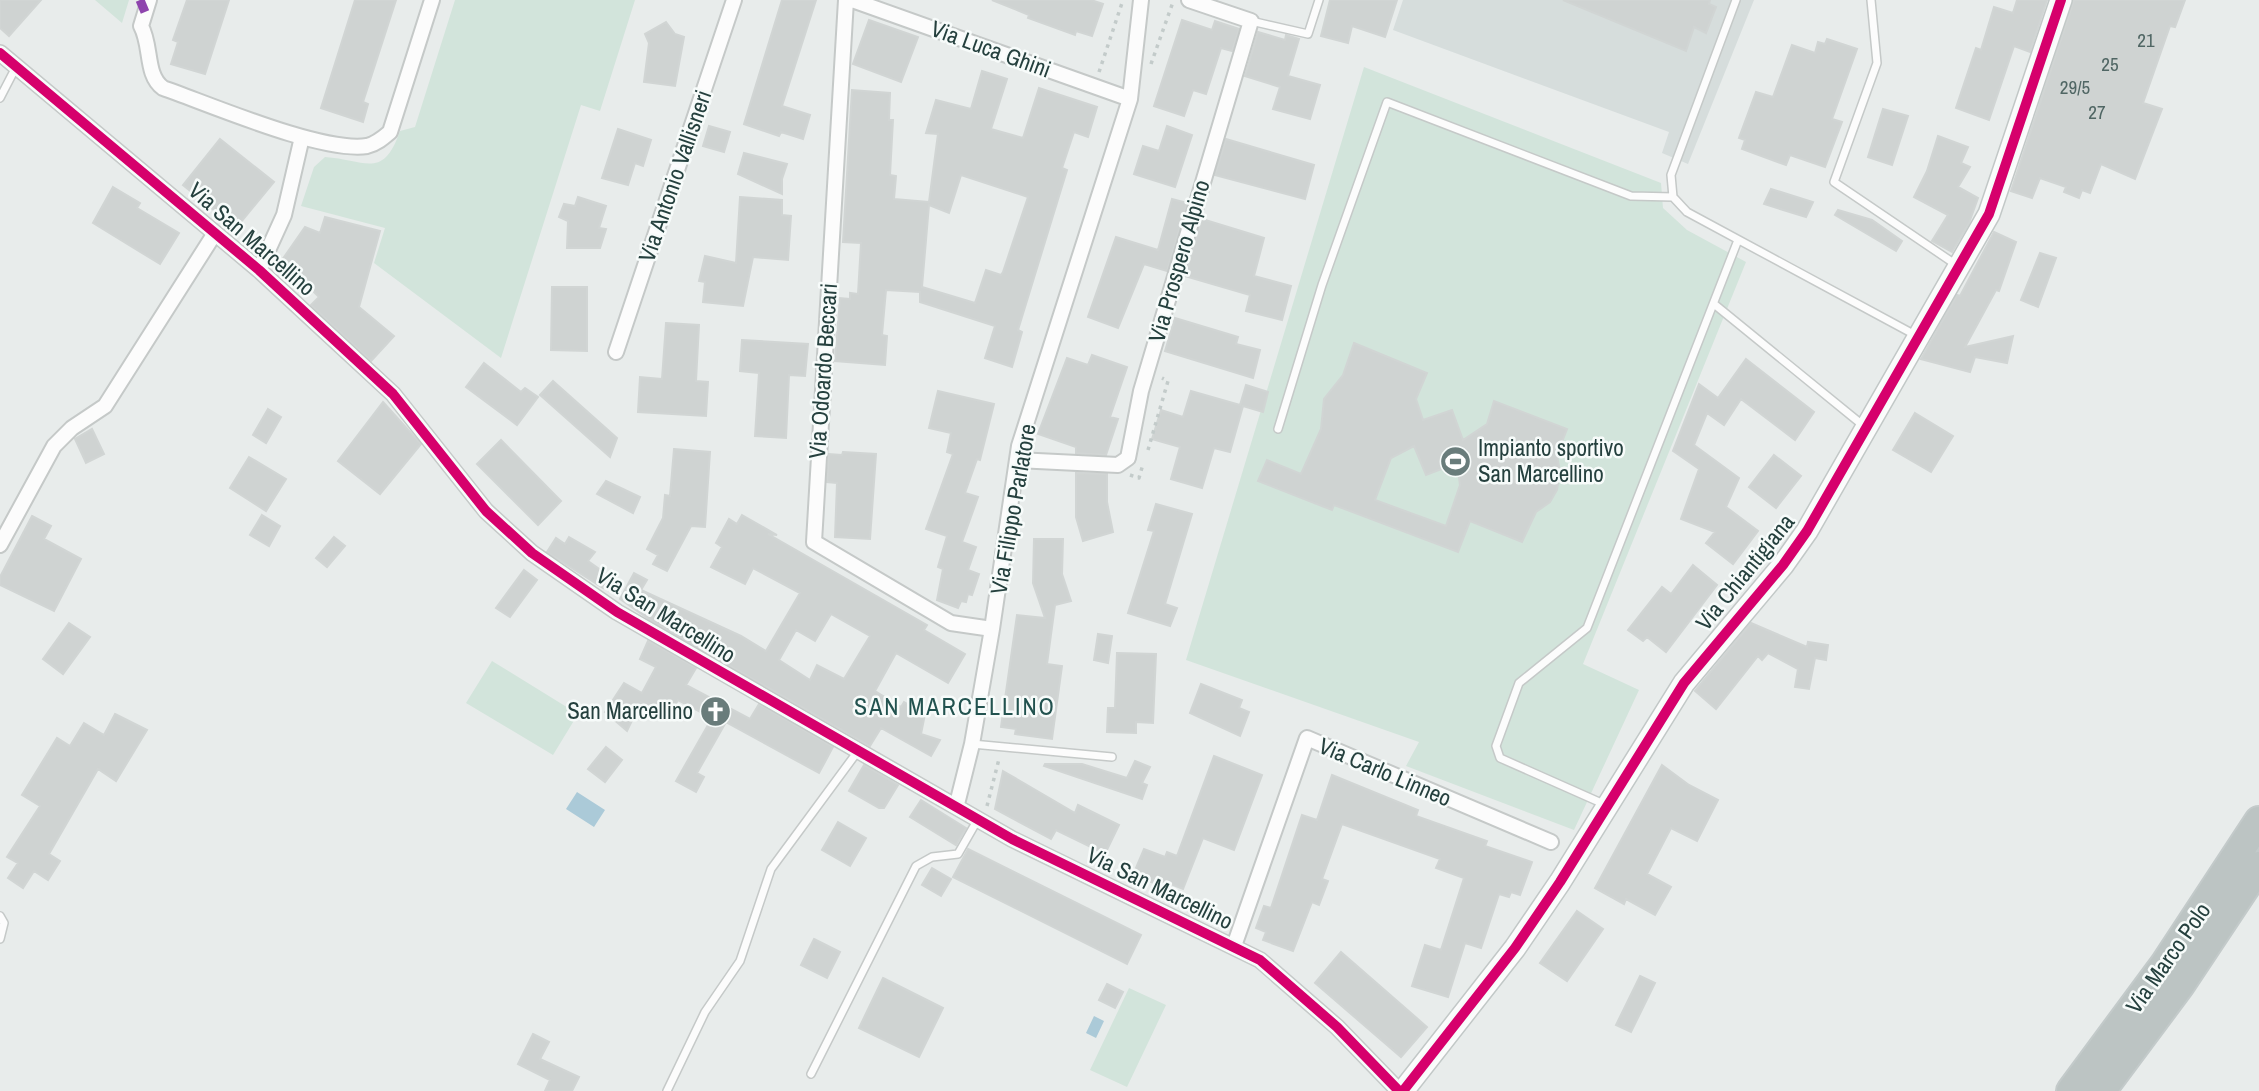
<svg xmlns="http://www.w3.org/2000/svg" width="2259" height="1091" viewBox="0 0 2259 1091" font-family="'Archivo Narrow',sans-serif">
<rect width="100%" height="100%" fill="#e8eceb"/>
<path fill="#d6dddc" d="M1403,0H1754L1688,164L1662,153L1669,132L1393,30Z"/>
<path fill="#d2e4db" d="M95,0H129L122,23Z
M455,0H635L600,111L581,105L501,358L374,263L385,228L301,206L314,167L325,157C366,160 383,180 400,131L415,127Z
M1364,67L1661,183L1663,208L1687,230L1746,262L1583,664L1639,690L1574,830L1406,766L1419,742L1186,660Z
M492,661L578,714L553,755L466,703Z
M1129,988L1166,1005L1127,1087L1090,1070Z"/>
<path fill="#abcad8" d="M577,792L605,810L594,827L566,809Z
M1094,1016L1104,1021L1096,1038L1086,1033Z"/>
<path fill="#cfd3d2" stroke="#d1d5d4" stroke-width="2" fill-rule="evenodd" d="M0,0H41L9,36L0,28Z
M187,0H229L205,74L171,64L178,42L173,40Z
M355,0H396L363,102L368,104L363,122L321,108Z
M782,0H816L782,106L810,115L803,139L781,132L779,136L744,124Z
M992,0H1091L1103,4L1092,36L1076,31L1075,35L1028,18L1029,15Z
M1330,0H1397L1385,37L1352,26L1348,43L1321,36Z
M1563,0H1710L1709,4L1716,7L1706,33L1694,27L1686,51Z
M2017,0H2047L2030,52L2014,46L1989,120L1956,108L1976,48L1981,50L1994,7L2013,13Z
M2074,0H2185L2175,27L2170,26L2143,103L2162,109L2135,179L2101,164L2090,193L2082,190L2079,198L2064,192L2066,187L2040,178L2032,198L2011,191Z
M869,20L918,37L901,82L853,64Z
M1182,20L1212,30L1215,21L1239,29L1232,51L1221,48L1206,94L1193,90L1184,116L1154,106Z
M666,22L675,34L684,37L675,86L644,82L649,43L645,34Z
M1258,32L1285,40L1286,35L1299,39L1288,76L1320,85L1310,119L1273,109L1280,87L1245,76Z
M1827,39L1857,49L1832,119L1842,122L1825,167L1790,155L1786,165L1742,149L1745,140L1739,138L1756,92L1773,97L1792,45L1815,53L1818,42L1825,44Z
M982,71L1007,79L991,129L1023,138L1039,88L1097,107L1088,137L1074,132L1062,168L1067,170L1018,330L1022,332L1012,367L985,358L995,326L920,302V292L886,290L882,335L887,336L885,365L835,361L840,298L850,299V293L858,294L861,243L843,242L852,90L890,93L889,120H893L890,175L896,176L894,199L929,202L938,134L926,133L936,100L971,109ZM961,175L1028,197L1003,272L1001,275L986,270L975,303L922,287L929,205L949,213Z
M1883,109L1908,116L1892,165L1868,157Z
M709,126L730,132L724,152L703,146Z
M1167,126L1192,135L1175,187L1134,174L1143,146L1159,151Z
M618,129L651,140L643,166L635,163L628,185L602,178Z
M1938,136L1968,147L1961,163L1970,167L1958,187L1978,198L1969,223L1952,252L1932,241L1948,215L1914,197L1927,171Z
M220,139L274,182L236,228L183,185Z
M1226,139L1314,165L1305,199L1215,175Z
M744,153L787,164L782,179V194L738,174Z
M113,187L140,203L137,208L179,233L160,264L93,223Z
M1771,189L1813,202L1806,217L1764,204Z
M578,197L606,206L599,228L606,229L600,248H567L568,221L559,217L564,204L575,206Z
M740,197L782,200V215L791,216L788,260L753,257L743,306L703,302L705,282L699,281L705,256L736,263Z
M1172,199L1187,203L1167,271L1144,264L1118,328L1088,317L1116,237L1158,250Z
M1838,210L1872,220L1902,241L1896,251L1835,215Z
M325,217L380,231L359,307L394,336L371,361L311,305L319,297L282,260L305,227L320,233Z
M1202,219L1264,238L1254,276L1291,286L1282,320L1246,311L1250,295L1185,276Z
M1994,232L2016,242L1999,291L1996,290L1965,347L2013,336L2007,363L1975,357L1970,372L1921,359L1957,295L1960,296Z
M2040,253L2056,258L2038,307L2021,300Z
M552,287H587V351L551,350Z
M1175,318L1238,337L1236,344L1260,350L1253,378L1165,351Z
M666,323L699,325L696,381L708,382L706,416L638,412L640,377L662,379Z
M742,340L808,344L805,376L789,375L786,438L755,436L759,373L740,371Z
M1354,343L1427,373L1416,399L1423,420L1452,410L1463,440L1487,424L1494,401L1567,429L1557,455L1560,472L1557,490L1550,502L1536,512L1522,542L1470,521L1458,552L1334,505L1332,510L1258,481L1267,460L1301,474L1321,429L1324,399L1343,375ZM1414,446L1426,475L1457,463L1460,485L1446,526L1375,500L1391,458Z
M1092,355L1127,367L1110,417L1118,419L1106,455L1076,453V447L1038,434L1067,358L1088,365Z
M1746,359L1814,412L1795,440L1741,399L1724,425L1707,413L1694,445L1739,478L1726,507L1758,531L1733,564L1706,543L1715,532L1681,519L1699,469L1673,451L1699,384L1718,398Z
M484,363L521,392L525,388L538,397L517,425L466,387Z
M553,381L617,438L610,457L540,395Z
M1246,385L1268,392L1263,412L1243,406L1230,452L1214,448L1202,488L1171,479L1180,447L1152,439L1161,410L1183,417L1191,391L1240,405Z
M938,391L994,404L980,460L977,459L965,493L978,497L962,542L976,547L968,570L979,574L972,595L968,594L966,602L961,601L958,608L937,600L943,569L938,567L947,536L926,529L953,454L947,452L951,433L929,428Z
M383,402L421,444L380,494L338,461Z
M268,409L281,417L266,443L253,435Z
M1915,413L1953,436L1931,472L1893,450Z
M92,429L104,454L86,463L75,439Z
M501,440L561,501L538,525L477,464Z
M674,449L710,452L705,527L691,526L667,571L653,564L658,555L647,549L663,518L665,495L670,496Z
M843,452L876,454L870,539L835,537L837,483L827,482L829,454L842,455Z
M1774,455L1801,476L1776,508L1749,487Z
M249,457L286,479L266,511L230,488Z
M1076,473L1107,474V502L1113,532L1083,541L1076,517Z
M606,481L640,497L633,513L597,494Z
M1156,504L1192,514L1165,604L1177,608L1170,626L1128,613L1154,531L1148,530Z
M262,515L280,526L269,546L250,535Z
M742,515L777,535L768,534L927,625L924,630L965,654L948,683L896,653L875,691L901,707L904,702L925,714L921,734L940,740L931,756L881,728L870,746L650,620L620,599L634,573L647,580L641,590L741,636L766,651L800,593L753,568L745,584L711,567L722,547L716,543L729,519L737,524ZM831,614L870,636L844,679L817,665L810,680L779,660L796,630L815,641Z
M32,516L51,526L44,539L81,559L54,611L0,585V577Z
M334,537L345,546L327,567L316,558Z
M569,537L595,552L588,561L608,575L603,588L547,552L556,538L565,544Z
M1034,539H1063L1062,574L1071,601L1055,605L1047,664L1062,666L1052,739L1015,734L1016,729L1001,727L1017,615L1045,618L1033,583Z
M1693,565L1717,585L1666,652L1647,637L1643,641L1628,630L1662,587L1671,594Z
M524,570L537,580L510,617L496,608Z
M69,623L90,637L63,674L43,659Z
M1751,623L1807,647L1808,642L1828,645L1826,660L1815,658L1809,689L1795,687L1798,669L1768,653L1762,660L1758,656L1716,709L1695,691Z
M1098,634L1112,636L1108,663L1094,660Z
M648,641L696,668L686,685L750,719L759,704L833,747L819,773L726,722L697,773L704,777L696,792L676,781L712,718L678,700L667,719L641,702L627,731L605,712L624,683L642,693L656,667L640,659Z
M1117,653L1156,654L1153,723L1136,722V733L1107,732L1108,708H1115Z
M1201,684L1242,700L1239,708L1249,712L1240,736L1190,713Z
M115,714L147,730L116,781L98,769L49,854L60,861L48,880L34,871L23,888L8,878L18,863L7,857L40,806L22,795L57,738L70,746L84,723L104,735Z
M606,747L622,760L605,782L588,769Z
M1214,756L1262,775L1234,850L1203,838L1183,889L1171,884L1169,889L1133,875L1144,849L1165,857L1167,852L1177,856Z
M1135,761L1150,767L1142,783L1147,785L1142,799L1044,766L1045,764H1082L1127,778Z
M864,765L898,785L884,808H879L849,791Z
M1662,765L1689,785L1718,800L1697,841L1671,828L1647,874L1671,887L1655,915L1626,899L1624,904L1595,888Z
M1003,771L1075,813L1078,805L1119,825L1105,854L1056,830L1051,839L995,809Z
M1332,775L1418,810L1416,816L1487,841L1485,846L1532,862L1520,895L1511,892L1509,897L1499,894L1481,948L1465,943L1448,997L1412,986L1425,945L1441,950L1464,878L1436,868L1440,859L1342,824L1322,879L1328,881L1319,905L1312,902L1293,951L1263,940L1266,932L1256,928L1264,906L1271,908L1302,815L1317,820Z
M921,800L966,828L956,845L910,817Z
M838,822L866,838L850,866L822,850Z
M968,849L1141,935L1127,964L953,877Z
M932,868L951,879L941,896L922,885Z
M1577,911L1603,929L1567,981L1540,963Z
M814,939L840,952L827,978L801,965Z
M1341,952L1427,1027L1401,1057L1315,983Z
M1640,976L1655,983L1631,1032L1616,1025Z
M883,978L943,1008L919,1057L859,1028Z
M1107,984L1123,992L1115,1008L1099,1000Z
M533,1034L549,1042L540,1059L579,1077L572,1091H545L550,1080L518,1064Z"/>
<g fill="none" stroke-linecap="round" stroke-linejoin="round">
<defs>
<path id="lane" d="M1736,0L1671,175L1673,197L1687,212L1917,336
M1871,0L1877,63L1834,182L1958,266
M1251,21L1308,34L1319,0
M0,98L16,67
M1714,304L1865,427
M1278,429L1322,285L1387,102L1631,196L1673,197
M972,744L1112,757
M1606,805L1500,758L1496,746L1519,683L1587,628L1738,240
M0,916L4,923L0,939
M811,1074L916,866L932,857L958,854L978,819
M667,1091L705,1012L740,961L771,869L858,751"/>
<path id="street" d="M149,0L141,26C152,46 145,75 163,88C209,104 322,153 367,146C376,144 383,138 390,132L432,0
M846,0L814,542L951,623L992,629
M852,0L1130,99
M0,53L259,270L393,394L486,511L532,553L617,612L1012,839L1260,960L1337,1027L1399,1091
M259,270L284,215L302,137
M616,352L734,0
M1017,460L1118,465L1128,458L1141,391L1251,21L1189,0
M0,545L54,446L72,428L105,406L215,233
M957,804L972,744L992,629L1019,446L1130,99L1141,0
M1234,946L1307,738L1551,842"/>
<path id="secondary" d="M1403,1091L1515,948L1560,882L1684,683L1783,565L1807,531L1989,214L2061,0"/>
<path id="highway" d="M2071,1091L2165,964L2259,821
M2101,1091L2180,985L2259,866"/>
</defs>
<use href="#lane" stroke="#c5c9c8" stroke-width="10"/>
<use href="#street" stroke="#c5c9c8" stroke-width="18"/>
<use href="#secondary" stroke="#c2c8c7" stroke-width="24"/>
<use href="#highway" stroke="#c3caca" stroke-width="32"/>
<path stroke="#c3cbca" stroke-width="3.5" stroke-dasharray="3.5 5" stroke-linecap="butt" d="M1151,64L1173,2
M1099,72L1123,0
M1148,450L1168,381L1162,378
M1130,475L1139,478L1143,464
M987,806L999,759"/>
<use href="#lane" stroke="#fcfcfc" stroke-width="7"/>
<use href="#street" stroke="#fcfcfc" stroke-width="14"/>
<use href="#secondary" stroke="#fcfcfc" stroke-width="21"/>
<use href="#highway" stroke="#bcc4c3" stroke-width="28"/>
<path stroke="#8e44ad" stroke-width="9" stroke-dasharray="18 9" stroke-linecap="butt" d="M140,0L145,12"/>
<defs>
<path id="cycleway" d="M0,53L259,270L393,394L486,511L532,553L617,612L1012,839L1260,960L1337,1027L1399,1091
M1403,1091L1515,948L1560,882L1684,683L1783,565L1807,531L1989,214L2061,0"/>
</defs>
<use href="#cycleway" stroke="#f7fbfa" stroke-width="15"/>
<use href="#cycleway" stroke="#d6006c" stroke-width="10"/>
</g>
<defs>
<symbol id="stadium-disc" viewBox="-11 -11 22 22"><circle r="9.5" fill="#697c7b" stroke="#f7fbfa"/><path d="M0-5a6.5 5 0 1 0 0 10a6.5 5 0 1 0 0-10ZM-3.5-1.8h7v3.6h-7Z" fill="#fff"/></symbol>
<symbol id="church-disc" viewBox="-11 -11 22 22"><circle r="9.5" fill="#697c7b" stroke="#f7fbfa"/><path d="M-1.2-6h2.4v3.5h3.3v2.4h-3.3V6h-2.4V-.1h-3.3v-2.4h3.3Z" fill="#fff"/></symbol>
</defs>
<g fill-rule="evenodd">
<use href="#stadium-disc" x="1438" y="444" width="35" height="35"/>
<use href="#church-disc" x="698" y="694" width="35" height="35"/>
</g>
<g text-anchor="middle" stroke-width="5" stroke-linejoin="round" paint-order="stroke">
<g font-size="19" fill="#506664">
<text x="2146" y="47">21</text>
<text x="2110" y="71">25</text>
<text x="2075" y="94">29/5</text>
<text x="2097" y="119">27</text>
</g>
<g font-size="23" fill="#25403e" stroke="#f7fbfa">
<text transform="translate(991 49) rotate(20)" y="8">Via Luca Ghini</text>
<text transform="translate(675 176) rotate(-71)" y="8">Via Antonio Vallisneri</text>
<text transform="translate(252 239) rotate(41)" y="8">Via San Marcellino</text>
<text transform="translate(1179 261) rotate(-74)" y="8">Via Prospero Alpino</text>
<text transform="translate(823 371) rotate(-86)" y="8">Via Odoardo Beccari</text>
<text transform="translate(1013 509) rotate(-80)" y="8">Via Filippo Parlatore</text>
<text transform="translate(1745 572) rotate(-51)" y="8">Via Chiantigiana</text>
<text transform="translate(666 615) rotate(32)" y="8">Via San Marcellino</text>
<text transform="translate(1385 772) rotate(23)" y="8">Via Carlo Linneo</text>
<text transform="translate(1160 888) rotate(26)" y="8">Via San Marcellino</text>
<text transform="translate(2168 958) rotate(-55)" y="8">Via Marco Polo</text>
</g>
<g font-size="23" fill="#25403e" stroke="#f7fbfa" text-anchor="start">
<text x="1478" y="456">Impianto sportivo<tspan x="1478" dy="26">San Marcellino</tspan></text>
<text x="693" y="719" text-anchor="end">San Marcellino</text>
</g>
<g font-size="24" letter-spacing="2" fill="#22524f" stroke="#f7fbfa">
<text x="955" y="715">SAN MARCELLINO</text>
</g>
</g>
</svg>
